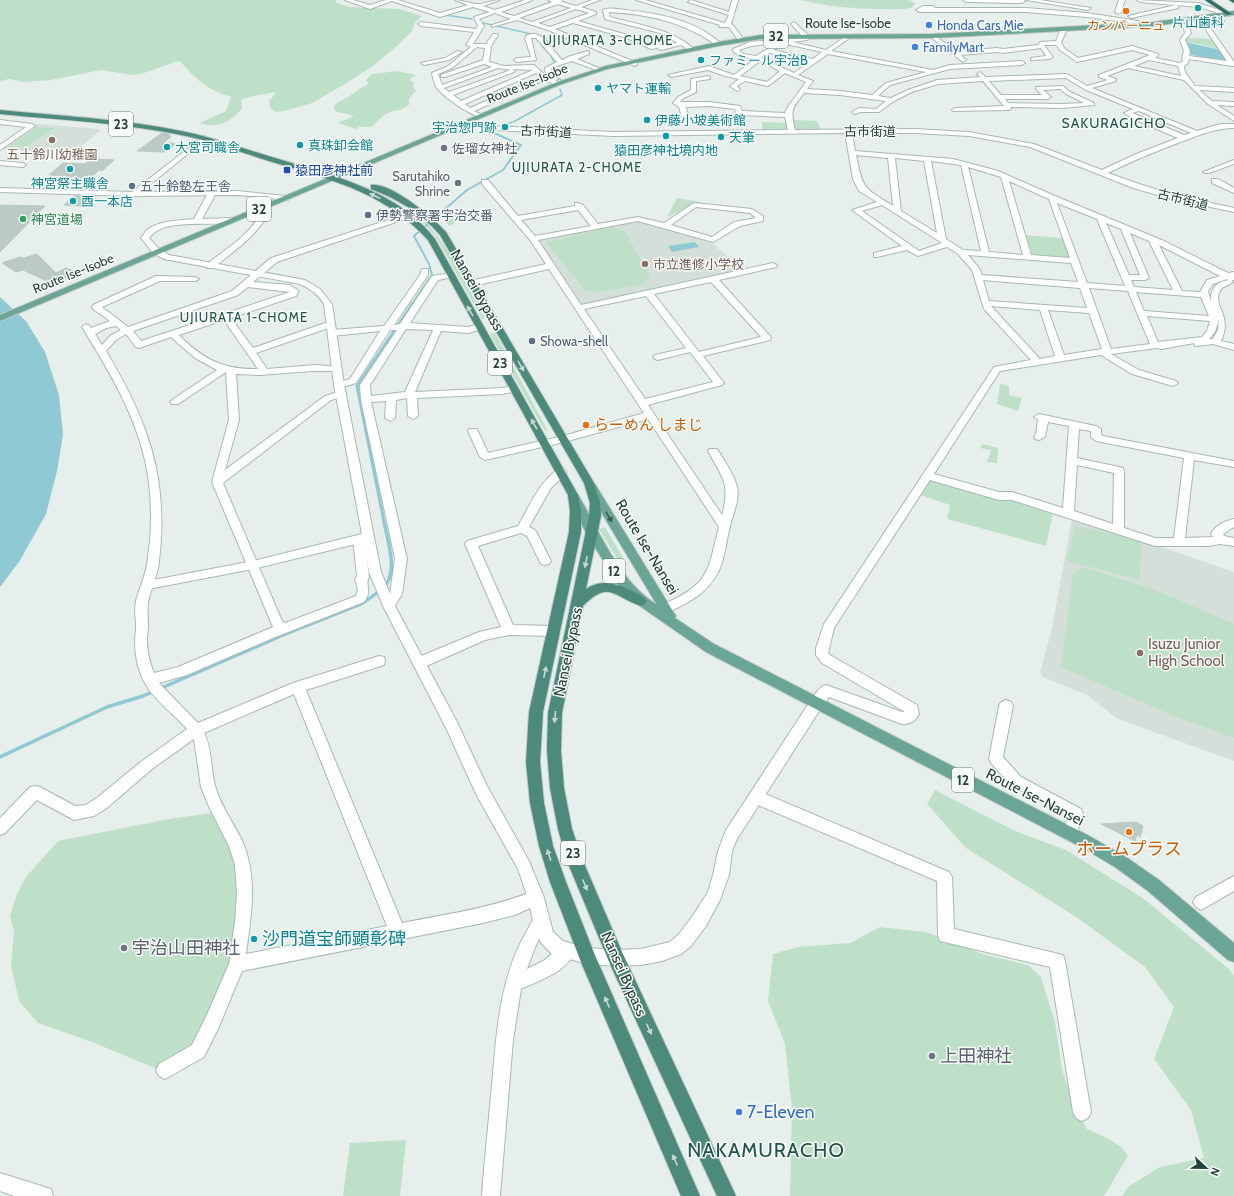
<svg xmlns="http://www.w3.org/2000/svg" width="1234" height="1196" viewBox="0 0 1234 1196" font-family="Cabin,'Noto Sans JP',sans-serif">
<rect width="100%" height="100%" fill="#e6efeb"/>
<path fill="#d4dfda" d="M37,124L98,129L101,130L73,153L2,149Z
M636,221L712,243L730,259L745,268L586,305L580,304L538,242L540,239Z
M1072,519L1173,551L1234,572V761L1118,719L1087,695L1043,677L1040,672L1051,633Z"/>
<path fill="#bfe0c8" d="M0,0H336L335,2L349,7L399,9L422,16L414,24L413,30L398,45L374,65L345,84L312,103L284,111L276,112L270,108L269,101L276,93C270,92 247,97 241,100L242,109C232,121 215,130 200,123L226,111L231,97C209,91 195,79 181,62L178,61L141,74L133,75L101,70L51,80L23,82L9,79L0,81Z
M800,0H907L912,1L915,4L911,8L905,9C869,10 834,8 800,0Z
M1186,38L1214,39L1222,50L1200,44L1185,42Z
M398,71L416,75L409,80L414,83L413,88L416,90L409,99V105C403,109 400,110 393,111C384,114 378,120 372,127H359L356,129L338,123L354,116L335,111L334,106C339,101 342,101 348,97C355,93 359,88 367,85L368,83L366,80L372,74Z
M792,120L817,121L821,130H795Z
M762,122L788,123L789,129L762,130Z
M38,127L56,128L25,147L9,146Z
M677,198L700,202L667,217Z
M454,209H461L465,213L455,223L449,226L443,218Z
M422,221L427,223L448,250L485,319H482L436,237Z
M611,227L624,231L651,276L641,285L599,292L585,290L546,242Z
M1025,235L1063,238L1070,257L1066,258L1034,256L1031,254Z
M491,333H495L548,431H545L490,334Z
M1000,384L1009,386V395L1022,398L1018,411L997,404Z
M982,444L998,448L997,463L987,462L991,450L980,448Z
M930,480L966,491L1001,500L1012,499L1053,513L1046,546L947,519L950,505L920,495Z
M1075,525L1141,541L1140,580L1067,561Z
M605,527L626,563L621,565L599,529Z
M1083,567L1153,589L1234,624V738L1174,716L1061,667L1073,574Z
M935,790L1015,831L1066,850L1144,899L1229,969L1234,976V1196H1122L1128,1187L1160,1167L1204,1158L1191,1110L1154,1059L1174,1007L1145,967L1076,917L966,848L927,804Z
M211,813L228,841L240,875L233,963L197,1041L162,1071L92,1042L38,1023L19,1001L11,965L14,932L10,916L17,894L26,877L58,841L169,819Z
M880,927L926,932L982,954L1028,965L1041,977L1055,1022L1062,1069L1075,1108L1087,1129L1107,1138L1121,1147L1128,1156L1104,1196H790L792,1109L785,1044L768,1001L773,954L798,947L850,943Z
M406,1140L400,1196H343L350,1143Z"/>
<path fill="#8ec9d4" d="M1185,42L1222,50L1229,63L1189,54Z
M695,242L699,247L672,252L668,246Z
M0,297L26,321L45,352L59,395L63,435L57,471L46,514L19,562L0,587Z"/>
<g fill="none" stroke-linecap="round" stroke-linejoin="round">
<path stroke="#8ec9d4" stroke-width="1.5" d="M445,15L472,19
M483,23L545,37L547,41L546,43
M1186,26L1225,21
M542,46L550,54L554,62
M555,65L550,72L561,80
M494,132L499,127L515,121L562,95L560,89"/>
<path stroke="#8ec9d4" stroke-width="2" d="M412,304L432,275L429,264L414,236L467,190L503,170L521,145L494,133L495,131"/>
<path stroke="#8ec9d4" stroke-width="3" d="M385,527L357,386L413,303"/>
<path stroke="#8ec9d4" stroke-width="3.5" d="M0,757L107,707L143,696L281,636L361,604C369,599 386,588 389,579C395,564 388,542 385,526"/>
</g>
<path fill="#bbcac4" stroke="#b8c9c2" d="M162,133L169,134L171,137L164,142L176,144L165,152L137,151Z
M95,159L114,160L102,171L99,170L91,178L49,175L63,163L85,164L89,160Z
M74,196H91L81,206L64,205Z
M0,205L45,206L0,252Z
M37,254L56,273L66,268L79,273L69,279L61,278L51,283L23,270L16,272L2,263L19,257L24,258Z
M1136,822L1143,826L1140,837L1137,835L1135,841L1101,824Z"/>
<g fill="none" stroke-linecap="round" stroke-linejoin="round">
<defs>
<path id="minor" d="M345,0H353L370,5L386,0H398L440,13L468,5L455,0C463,0 470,4 478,4C485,4 492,0 500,0L483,6L495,10L525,0H533L501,12L514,16L552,2L548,0H562V2L576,6L592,0H600L581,7L596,12V14L578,21L631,36L652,45L658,44L662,46L677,43L664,34L605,19L603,10C609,7 618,9 625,10C657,13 697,20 721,44L716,45C684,22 648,14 609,12L610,17C639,25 673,29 695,50L690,51L681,45L661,50L657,48L651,49L627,38L573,23L555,29L637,63V65L635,66L548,30L517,20L492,27V25L511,19L495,13L479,19L484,26L473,44H486L493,34H497L498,35L491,46L489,62L504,66L534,65L546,76L545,68L557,62L536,38H531L536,60L517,62L514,60L517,58L531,57L525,38L527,35C531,34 536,33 540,36C542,36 559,57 562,60L568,57L587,51L589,52V54L577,59L601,69L596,70L572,61L551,68L552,75L558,79L555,81L559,83V85H555L545,80L474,111L482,115V117C474,118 442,96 437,88C434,84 433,78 432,73L448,66L471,47L466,45L474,32L421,26L418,24L421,22L476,29L478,26L474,17L490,12L473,7L440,17L392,1L370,9ZM558,4L571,8L532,22L519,18ZM576,9L589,13L550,27L538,23ZM477,47L485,48L483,60L441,75V77H445L484,64L492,67L442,85L438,74L452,68ZM498,68L511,70L449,92L444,88ZM513,69L533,70L461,101L453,95L514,72L515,71ZM536,73L541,77L470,108L465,104Z
M636,0H645L725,23L729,15L688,2L691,0L729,12L732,0H738L731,24L733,25L744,40L739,41L729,27H719L720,25Z
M963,0H1024L1025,1L1022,3L966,2Z
M1026,0H1040L1091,8L1088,10Z
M1119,0H1125L1121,12L1118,14L1115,12Z
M1137,0L1198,3L1232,14L1229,16L1198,7L1140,2Z
M1176,5L1178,6V8L1131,18L1128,16Z
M923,6H933L935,8H1026L1087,13L1157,24L1154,26L1087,17L1026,12H919L916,10Z
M794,22L810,37L807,40L792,42L826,50L846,36L848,37V39L831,51L933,70L950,65L1022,61L1025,63L1022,65L950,69L890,85L878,96L891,98L908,90L937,80L980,77L977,74L980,72L986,77L1067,74L1087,86L1108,80L1099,77V75L1150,55L1132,50L1077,62L1060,50L1056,45H1044L1053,57L1050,59L1031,60V58L1046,56L1041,48L1003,53L997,52L961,55L966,60L963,62L933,39V37L935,36L957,52L997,48L1003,49L1038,45L1040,42L1056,41L1060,31L1063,29L1066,31L1061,43L1064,48L1078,58L1132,46L1158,54V56L1155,58L1180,63L1183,61L1182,57L1184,51L1180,40L1185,33L1184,28L1177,24L1180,22L1188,26L1191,33L1185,40L1190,51L1189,56L1227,61L1202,24L1205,22L1207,23L1234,62V66H1232L1189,59L1188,63L1184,66L1185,72L1195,86L1234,88V92L1199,90L1212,101L1234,102V106L1217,105L1234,116V121L1208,104L1184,80L1128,68L1107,76L1116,79V81L1092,88L1197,131L1220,124H1234V128C1217,128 1202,134 1186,140C1159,150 1134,160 1108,173L1139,184L1174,195L1234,208V212L1172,199L1133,188L1030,147L969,136L915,133H852L855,151L953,159L998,171L1055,196L1164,241L1228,273L1234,272V280H1232L1233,282L1222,288C1209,306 1234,313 1221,341L1234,344V350L1213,344L1195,346L1194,343L1162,349L1157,348L1111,354L1139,370L1176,381L1178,383L1173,386L1132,374L1101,355L1000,371L934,474L999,492H1012L1063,508L1069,426L1048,422L1045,437L1039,440L1035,439L1034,437L1036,434L1038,420L1034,417L1039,414L1096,426L1101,429V435L1103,436L1234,461V467L1194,460L1185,538L1213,537L1211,534C1215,525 1225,521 1234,519V527L1223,534L1224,536L1234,538V546L1220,544L1208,546H1155L1012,500H999L930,480L834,628L828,653L830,655L917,705L919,714C915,722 910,724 902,724L829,697C824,704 821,711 811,708L809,704C813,697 818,687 826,685L902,712H905L822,663L816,655V648L824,624L994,367L1031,360L984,309L972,270L958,254L947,247L918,256L907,250L877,257H874V253L902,246L852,210L877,202L859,191L853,179L845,133L613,136L494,130L491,128L494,126L613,132L788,130L785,117L739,115L736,113L735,109L709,106L686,107L688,117L685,119L682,117L679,107L673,103L678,97L691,90V79L708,76L710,77V79L696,81V92L682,99L680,102H709L740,106L742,111L785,113L787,108L806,82L785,73L768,86L745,81L737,86L740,89L737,91L730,86L739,79L725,76L708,70L671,77L668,75L709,66L734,75L755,59L739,56L733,51V49L750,42L803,37L791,24ZM777,43L756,56L743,54L739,50L751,46ZM783,44H786L822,52L813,59L773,50ZM769,53L809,62L794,73L761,58ZM828,54L926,72L886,83L872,95L840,91L807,89L813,81L798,75ZM1149,60L1178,66L1181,76L1134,66ZM760,61L780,71L767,82L740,76ZM1066,78L1086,90L1133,109L1124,113L1135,120L1178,138L1136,154L1102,170L1034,144L969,132L915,129L795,130C790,109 792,109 804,93L840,95L886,101L876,109L859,108L852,112L855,114L860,112H879L894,101L912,92L938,84L983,81L1004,106L955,108L952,110L953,111L1009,110L1011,109V107L1062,108L1094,105V103L1070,92L1063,86L1036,87V89L1042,95H1001L989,81ZM1060,89L1066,94L1084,103L1062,104L1008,103L1005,99H1048L1051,97L1043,90ZM1139,111L1191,133L1184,135L1132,113ZM856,155L888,158L893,206C864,187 863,191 856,155ZM895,158L924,161L937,233L901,211ZM931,161L961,165L981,251L963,250L946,239ZM968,167L1001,177L1023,255L989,252ZM1009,181L1049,199L1070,258L1031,255ZM1057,203L1097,219L1125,286L1087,283ZM882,205L942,243L919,251L862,211ZM1106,223L1121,229L1140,275H1129ZM1130,233L1149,241L1173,290L1134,287L1131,280H1145L1149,278ZM1159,245L1220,276L1207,280L1200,292L1182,291ZM968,255L1071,263L1078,282L982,275L979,268ZM1227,279L1228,280C1215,283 1210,289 1211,302L1208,291L1213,284ZM983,280L1080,288L1087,308L989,301ZM1089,288L1128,291L1150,344L1111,349ZM1136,292L1201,297L1209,316L1144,311ZM991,306L1040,310L1055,356L1040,359ZM1048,310L1089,313L1102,349L1064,355ZM1147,316L1210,321L1207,331L1202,337L1158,342ZM1219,319L1218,330L1213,339H1209L1215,332ZM1079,429L1091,431V437L1096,441L1184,458L1174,538H1155L1124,528V471L1123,468L1119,467L1077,458ZM1077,465L1114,473L1113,524L1074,511Z
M457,51L462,52L449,60L424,65L421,63L445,58Z
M0,120L32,124L35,126L0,150V145L26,127L0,124Z
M204,136L207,138L206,139L141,192L238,191L285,196H288V200L238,195L134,196L0,192V188L132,192Z
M1234,160V164L1209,173H1205L1203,172Z
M0,161L23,163L26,165L23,167L0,165Z
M1212,179H1218L1234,188V193L1212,183Z
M482,180H488L518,216L575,206V203H578L583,205L598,224L638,217L664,223L694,203L752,209L763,216V221L740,226L713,242L638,221L538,240L581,305L773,263L777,265L776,267L719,280L770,336L771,338L770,340L703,356L724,383L722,385L648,405L722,515C731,484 722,477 708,451L709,449H717C724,460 734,474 737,487C740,499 733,514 730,526C727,537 726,548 723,559C716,587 694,601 668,612L664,614L660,612L658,609L660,606C709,584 707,575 719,527L648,419L564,442L485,460L480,457L468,431L469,429H477L488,453L563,436L644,413L549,269L473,286L470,285L469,283L470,281L546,264L530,240L482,184ZM696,207L750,213L756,218L734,222L712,237L671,225ZM578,210L591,226L535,236L521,220ZM711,282L761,337L699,352L654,294ZM646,296L686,348L655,355L653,357L655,359L658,360L690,352L713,382L645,399L584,309Z
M257,206H263L269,212C257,236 234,251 213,268H207V264C226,249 250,235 261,213L256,208Z
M419,210H422L426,212L277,262L253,282L290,285L299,291L296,296L231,318L253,348L328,322H334L335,324L334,326L256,353L267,369L316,365L340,367L342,369L340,371H312L259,375L236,374L239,420L225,470L325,396L341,391L346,394L344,396L331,400L223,483L282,621L285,623L356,596L358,590L355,579L357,576L353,539L355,536H363L365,539L369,577C364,585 373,590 364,602L273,638L187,675L159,683L198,723L293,683L379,656L384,657L385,661L384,665L306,690L402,923C447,914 493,908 536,890L541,893L544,898L541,903L515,915L483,923L242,971L218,1029L204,1057L165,1079L159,1076L156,1070L159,1064L192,1045L206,1017L229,964L235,922L237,893L235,865L229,846L210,809L201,787L194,739L152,769L108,807L94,816L74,820L37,800L5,833L0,835V818L30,787L35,786L40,787L75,806L86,805L98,797L142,761L187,729C174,714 156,702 146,685C138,672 135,655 135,641C135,636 136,631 136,626C136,617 134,610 136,601C139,589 145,577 147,564C151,541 152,517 150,494C146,432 114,379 82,327L86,324L89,325L91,328L110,321L93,309L92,307L93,305L156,276L195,277L199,279L195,281H160L102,307L128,327L232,291L271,258ZM248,287L290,292L141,341L133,331L238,295ZM224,320L258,369C224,370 202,359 179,335ZM116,326L121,330L110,336L102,345L95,334L106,328ZM126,334L136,347L139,348L171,337L195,358L217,370L172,400L170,402L172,404H178L226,372L229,420L212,482L273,627L178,667L154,673C150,663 147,652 147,641C147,635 148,631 148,626C148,617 147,610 148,602C151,588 158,575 159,561C169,478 148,421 106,351L116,340ZM294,694L387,926L246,954C251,916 258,879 243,843C235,825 222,808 216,789C210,770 213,751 204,733Z
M422,269H428V275L394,325L400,324L432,276L450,273L454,275L453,277L438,280L410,323L468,327L480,324L484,327L483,329L468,333L441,331L415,392L502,388L514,386L519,389L517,391L502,394L417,398L418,416L413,419L408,416L407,398L396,400L395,418L390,421L385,418L386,401L371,402L407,559L402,594L393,609L389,611L385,609L383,606L390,594L395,559L361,400L360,385L397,330H390L356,383L339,388L336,387L334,385L336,383L350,379L380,331L332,336L328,333L332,330L384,326L420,275ZM406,329L433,330L405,392L371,396L370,385Z
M561,469L565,470L566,473L551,488L529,527L535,530L537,533L551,561L549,564L545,565L541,564L527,536L521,533L478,546L513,625L554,626L558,628L560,631L558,634L554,636L509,635L485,640L424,667L419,668L414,667L413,663L414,659L479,632L501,627L465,544L467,541L518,526C527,511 543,474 561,469Z
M1006,700L1011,702L1013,706L1003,757L1021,777L1081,809L1083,814L1075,839L1070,841L1065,839L1063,834L1068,817L1011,785L991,763L989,759L999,706L1001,702Z
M756,790L949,872L952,877L954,929L1063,955L1065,961L1091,1112L1088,1118L1082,1121L1076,1118L1073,1112L1050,967L940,941L938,935L937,881L751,802L749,797L751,792Z
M1234,876V891L1201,910L1196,907L1193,902L1196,897Z
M541,913L547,915L549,921L536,945L527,969L545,960L561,945L567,943L573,945L575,951C567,972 540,980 521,989L513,1040L500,1196H482C484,1163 488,1129 491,1096C496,1040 498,978 528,929C532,922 534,916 541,913Z
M0,1173L51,1189L53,1196H14L0,1191Z"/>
<path id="tertiary" d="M466,120L496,127L497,128L494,130L464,123L463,122Z
M209,191H212L216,193L202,219L231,218H234V222C211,227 164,217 149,238L159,249L169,255L305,280L320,289L332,304L344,385L381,572L395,606L457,722L487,786L529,861L544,898L553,932L563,941L587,948L616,950L641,949L670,942L679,934L694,914L708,892L713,875L718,851L726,830L811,700L816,698L821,700L823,704L821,708L737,839L732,851L729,875L720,900L706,926L691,946L681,954L662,961L641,965L616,966L587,964L552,954L541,943L539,937L533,921L528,898L518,869L477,796L446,728L383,606L369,572L364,542L253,569L148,589L144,588L142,585L144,582L148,581L253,561L362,534L334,385L324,304C318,294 310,289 300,284L164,259L153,253L141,238C143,236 145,232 147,230C158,221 180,220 194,219Z"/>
<path id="primary" d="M1234,11V15L1154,26L933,38L761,39L718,46L607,69L559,85L0,321V315L555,83L606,66L718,42L761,35L933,34L1154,22Z
M591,483L595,484L674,613L676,616L675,618L714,644L1091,837L1126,857L1159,880L1234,943V962L1228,960L1148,891L1115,867L1081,847L706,652L637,604L619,586L586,533L568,496L569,493H577C601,533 617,579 657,605L586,487L587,484Z"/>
<path id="trunk" d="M0,110C62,116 125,119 186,132C220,139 252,152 285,161C338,177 399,192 435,239L578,495L581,511V532L543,712L540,762L544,803L553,846L566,882L594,953L700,1196H681L581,962L550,882L539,846L530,803L526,762L529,712L569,532L570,511L568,495L428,240C386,194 336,181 279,164C248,155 218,143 186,136C125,123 62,120 0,114Z
M371,185C391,182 433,218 446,232L594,483L600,503L601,516L586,589C602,578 618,584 634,592C639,595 644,596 647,601L645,604L641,606C613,597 610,579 583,606L562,713L561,751L564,788L572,829L583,861L622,952L736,1196H717L610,964L567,861L558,829L550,788L547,751L548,713L589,516L590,503L584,483L440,235C421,213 398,199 371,189Z"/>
<path id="motorway" d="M1205,0H1211L1232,14L1227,15Z
M1229,0H1234V3Z"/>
</defs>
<use href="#minor" stroke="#a8b8b2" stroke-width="2"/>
<use href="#tertiary" stroke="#a8b8b2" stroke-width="2"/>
<use href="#primary" stroke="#c2cac8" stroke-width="2"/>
<use href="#trunk" stroke="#c2cac8" stroke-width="2"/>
<use href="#motorway" stroke="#c2cac8" stroke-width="2"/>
<use href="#minor" fill="#fff" fill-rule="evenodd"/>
<use href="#tertiary" fill="#fff" fill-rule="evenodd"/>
<use href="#primary" fill="#6aa596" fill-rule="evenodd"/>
<use href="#trunk" fill="#4c8a7c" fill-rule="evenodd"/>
<use href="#motorway" fill="#2f6f62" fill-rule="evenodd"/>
</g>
<defs><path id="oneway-solid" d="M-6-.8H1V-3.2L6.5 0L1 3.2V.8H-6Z"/></defs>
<g fill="#c4d9d4">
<use href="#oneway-solid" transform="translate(375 196) rotate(-155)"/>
<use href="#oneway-solid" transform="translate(470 311) rotate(-120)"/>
<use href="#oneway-solid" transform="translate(521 366) rotate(60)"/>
<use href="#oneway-solid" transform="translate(534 424) rotate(-119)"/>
<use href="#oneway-solid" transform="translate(586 562) rotate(101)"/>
<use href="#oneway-solid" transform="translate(545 672) rotate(-78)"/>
<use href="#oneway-solid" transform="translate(555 717) rotate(95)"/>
<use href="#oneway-solid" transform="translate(549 855) rotate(-108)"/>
<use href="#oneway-solid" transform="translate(585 885) rotate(67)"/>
<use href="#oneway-solid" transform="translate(607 1002) rotate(-113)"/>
<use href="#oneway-solid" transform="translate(649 1029) rotate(65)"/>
<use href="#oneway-solid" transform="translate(675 1160) rotate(-113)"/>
</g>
<use fill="#365b51" href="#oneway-solid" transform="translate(609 517) rotate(59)"/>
<g fill="#0f9aa8" stroke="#f7fbf9" stroke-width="1.5">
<circle cx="1198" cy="8" r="4"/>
<circle cx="701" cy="60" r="4"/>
<circle cx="598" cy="88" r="4"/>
<circle cx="647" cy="120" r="4"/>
<circle cx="505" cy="127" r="4"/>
<circle cx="666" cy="136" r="4"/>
<circle cx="721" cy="137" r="4"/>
<circle cx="300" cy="145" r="4"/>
<circle cx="167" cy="147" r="4"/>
<circle cx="70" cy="169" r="4"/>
<circle cx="73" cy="201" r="4"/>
<circle cx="254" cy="939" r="4"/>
</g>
<g fill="#e8710a" stroke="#f7fbf9" stroke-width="1.5">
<circle cx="1126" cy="11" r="4"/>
<circle cx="586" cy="425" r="4"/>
<circle cx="1129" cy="832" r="4"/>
</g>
<g fill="#3f7fe0" stroke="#f7fbf9" stroke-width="1.5">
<circle cx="929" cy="25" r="4"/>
<circle cx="915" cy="47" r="4"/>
<circle cx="739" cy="1112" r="4"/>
</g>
<g fill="#8d6e63" stroke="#f7fbf9" stroke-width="1.5">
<circle cx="52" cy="140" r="4"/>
<circle cx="645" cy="264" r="4"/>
<circle cx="1140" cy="653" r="4"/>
</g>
<g fill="#6b7280" stroke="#f7fbf9" stroke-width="1.5">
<circle cx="444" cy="148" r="4"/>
<circle cx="458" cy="183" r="4"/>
<circle cx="124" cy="948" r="4"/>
<circle cx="932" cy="1056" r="4"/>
</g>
<rect fill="#1a4fb4" stroke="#f7fbf9" stroke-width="1.5" x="283" y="166" width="8" height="8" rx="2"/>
<g fill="#5c6f8a" stroke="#f7fbf9" stroke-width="1.5">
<circle cx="132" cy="186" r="4"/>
<circle cx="368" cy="215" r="4"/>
<circle cx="532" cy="341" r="4"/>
</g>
<circle fill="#2e9e5b" stroke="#f7fbf9" stroke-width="1.5" cx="23" cy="219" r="4"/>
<g text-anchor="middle" stroke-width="3" stroke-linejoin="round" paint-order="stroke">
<g font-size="13" fill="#0d838f" stroke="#f7fbf9" text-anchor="start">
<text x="1198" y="27" text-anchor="middle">片山歯科</text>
<text x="709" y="65">ファミール宇治B</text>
<text x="606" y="93">ヤマト運輸</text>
<text x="655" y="125">伊藤小坡美術館</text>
<text x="497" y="132" text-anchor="end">宇治惣門跡</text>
<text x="729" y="142">天筆</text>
<text x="308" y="150">真珠卸会館</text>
<text x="175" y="152">大宮司職舎</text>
<text x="666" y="155" text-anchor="middle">猿田彦神社境内地</text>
<text x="70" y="188" text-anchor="middle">神宮祭主職舎</text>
<text x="81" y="206">酉一本店</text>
</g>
<g font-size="13" fill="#24423a" stroke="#f7fbf9">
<text x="848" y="28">Route Ise-Isobe</text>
<text transform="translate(527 83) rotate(-22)" y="5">Route Ise-Isobe</text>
<text transform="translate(546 131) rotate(3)" y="5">古市街道</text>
<text x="870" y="136">古市街道</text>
<text transform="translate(1183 199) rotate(14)" y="5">古市街道</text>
<text transform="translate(73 273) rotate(-22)" y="5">Route Ise-Isobe</text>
</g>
<g font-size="13" fill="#366cbe" stroke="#f7fbf9" text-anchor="start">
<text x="937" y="30">Honda Cars Mie</text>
<text x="923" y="52">FamilyMart</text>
</g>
<g font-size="13" fill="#c56008" stroke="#f7fbf9">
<text x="1126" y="30">カンパーニュ</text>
</g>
<g font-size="13" letter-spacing="1" fill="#1f5548" stroke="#f7fbf9">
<text x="608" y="45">UJIURATA 3-CHOME</text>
<text x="577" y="172">UJIURATA 2-CHOME</text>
<text x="244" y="322">UJIURATA 1-CHOME</text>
</g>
<g font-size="13" fill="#5b616d" stroke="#f7fbf9" text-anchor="start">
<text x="452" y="153">佐瑠女神社</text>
<text x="450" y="181" text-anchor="end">Sarutahiko<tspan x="450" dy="15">Shrine</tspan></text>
</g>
<g font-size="13" fill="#785e54" stroke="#f7fbf9">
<text x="52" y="159">五十鈴川幼稚園</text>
<text x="653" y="269" text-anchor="start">市立進修小学校</text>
</g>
<g font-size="13" fill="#164399" stroke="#f7fbf9" text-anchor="start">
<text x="295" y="175">猿田彦神社前</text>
</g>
<g font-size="13" fill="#4e5e75" stroke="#f7fbf9" text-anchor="start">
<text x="140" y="191">五十鈴塾左王舎</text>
<text x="376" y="220">伊勢警察署宇治交番</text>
<text x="540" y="346">Showa-shell</text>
</g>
<g font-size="13" fill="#27864d" stroke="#f7fbf9" text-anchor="start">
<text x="31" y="224">神宮道場</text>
</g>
<g fill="#f7fbf9" stroke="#637a73" stroke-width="1">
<rect x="764" y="24" width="24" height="24" rx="3"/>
<rect x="109" y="112" width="24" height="24" rx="3"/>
<rect x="247" y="197" width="24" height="24" rx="3"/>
<rect x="488" y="351" width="24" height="24" rx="3"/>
<rect x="603" y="559" width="22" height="24" rx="3"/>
<rect x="952" y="768" width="22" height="24" rx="3"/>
<rect x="561" y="841" width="24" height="24" rx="3"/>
</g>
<g font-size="14" font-weight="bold" fill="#24423a">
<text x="776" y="41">32</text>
<text x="121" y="129">23</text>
<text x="259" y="214">32</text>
<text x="500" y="368">23</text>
<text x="614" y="576">12</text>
<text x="963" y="785">12</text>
<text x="573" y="858">23</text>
</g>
<g font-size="14" letter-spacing="1" fill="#1f5548" stroke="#f7fbf9">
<text x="1114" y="128">SAKURAGICHO</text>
</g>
<g font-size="15" fill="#24423a" stroke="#f7fbf9">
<text transform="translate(477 290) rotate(60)" y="5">Nansei Bypass</text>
<text transform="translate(647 547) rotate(59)" y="5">Route Ise-Nansei</text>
<text transform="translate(568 652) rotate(-78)" y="5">Nansei Bypass</text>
<text transform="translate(1035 797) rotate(27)" y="5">Route Ise-Nansei</text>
<text transform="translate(624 974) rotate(66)" y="5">Nansei Bypass</text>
</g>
<g font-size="15" fill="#c56008" stroke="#f7fbf9" text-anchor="start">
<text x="594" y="430">らーめん しまじ</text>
</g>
<g font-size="15" fill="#785e54" stroke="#f7fbf9" text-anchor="start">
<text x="1148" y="649">Isuzu Junior<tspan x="1148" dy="17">High School</tspan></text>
</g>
<g font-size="18" fill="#c56008" stroke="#f7fbf9">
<text x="1129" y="855">ホームプラス</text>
</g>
<g font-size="18" fill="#0d838f" stroke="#f7fbf9" text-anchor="start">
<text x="262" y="945">沙門道宝師顕彰碑</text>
</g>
<g font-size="18" fill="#5b616d" stroke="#f7fbf9" text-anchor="start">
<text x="132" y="954">宇治山田神社</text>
<text x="940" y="1062">上田神社</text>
</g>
<g font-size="18" fill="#366cbe" stroke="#f7fbf9" text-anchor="start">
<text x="747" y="1118">7-Eleven</text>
</g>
<g font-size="20" letter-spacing="1" fill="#1f5548" stroke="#f7fbf9">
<text x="766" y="1157">NAKAMURACHO</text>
</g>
</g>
<g transform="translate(1206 1168) rotate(112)" stroke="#f7fbf9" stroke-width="3" paint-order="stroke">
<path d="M0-3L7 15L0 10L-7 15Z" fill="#24423a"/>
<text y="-6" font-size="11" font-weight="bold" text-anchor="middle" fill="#24423a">N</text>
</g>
</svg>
